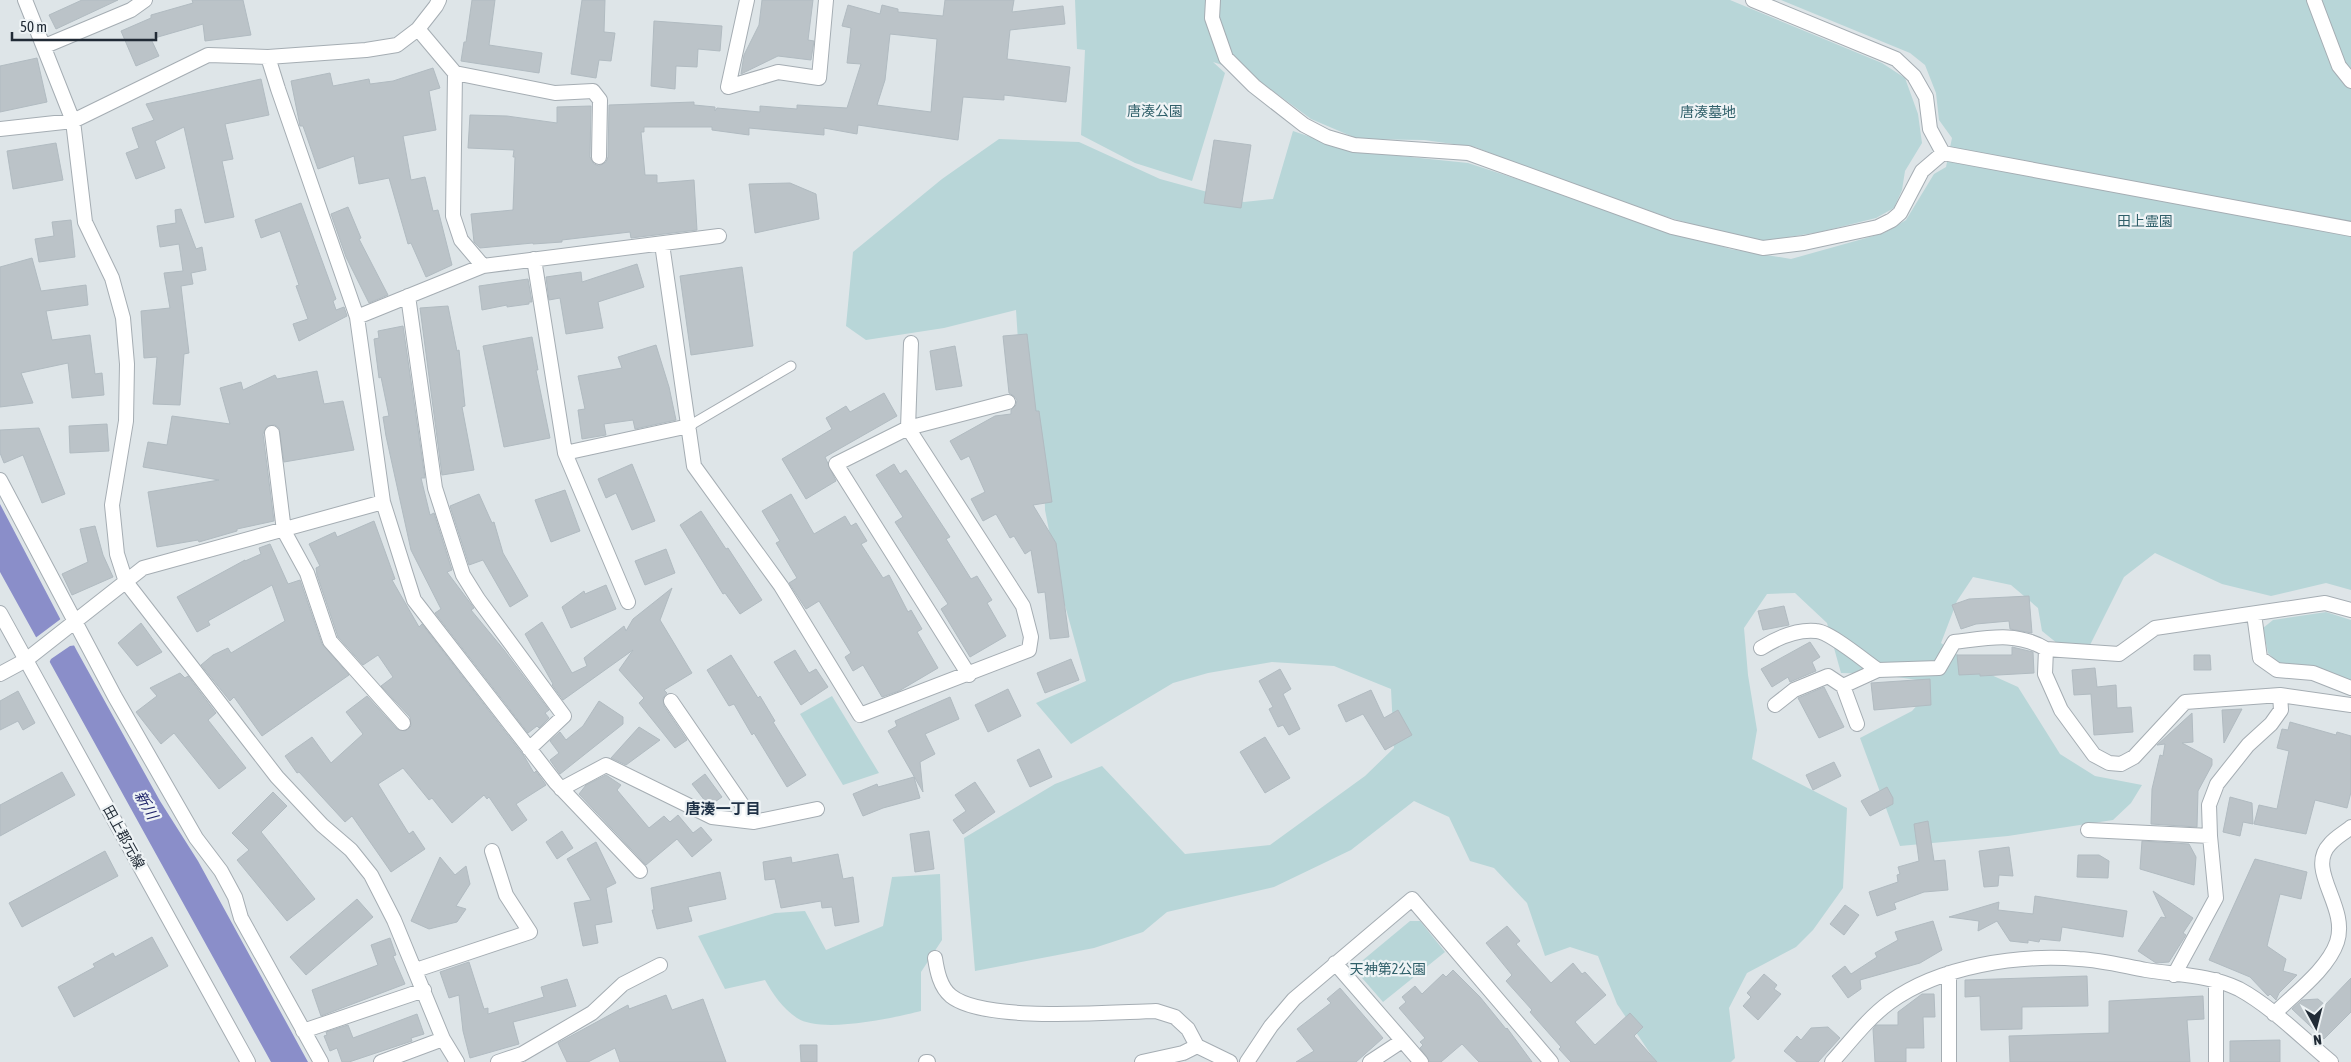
<svg xmlns="http://www.w3.org/2000/svg" width="2351" height="1062" viewBox="0 0 2351 1062" font-family="'Asap Condensed','Noto Sans JP',sans-serif">
<rect width="100%" height="100%" fill="#dee5e8"/>
<path fill="#b8d6d8" d="M1075,0H1730L1882,63L1905,78L1918,114L1922,143L1905,171L1902,190L1894,208L1876,218L1820,232L1763,241L1708,229L1664,216L1549,176L1475,147L1424,140L1358,139L1311,119L1250,74L1213,62L1225,73L1192,181L1135,163L1081,135L1085,50L1077,49Z
M1781,0H2351V590L2326,583L2271,596L2222,584L2155,553L2124,577L2090,645L2063,648L2042,631L2038,608L2011,585L1973,577L1957,601L1941,643L1978,669L2018,687L2060,754L2095,776L2142,785L2131,803L2113,820L2008,836L1900,846L1860,738L1912,711L1929,692L1918,680L1875,674L1841,673L1827,623L1795,593L1767,594L1744,628L1748,675L1757,730L1752,759L1847,808L1843,888L1813,930L1796,947L1747,973L1729,1008L1735,1058L1731,1062H1656L1617,1004L1598,956L1570,947L1545,956L1527,903L1494,868L1470,861L1449,817L1414,801L1351,850L1274,887L1167,912L1143,932L1094,948L975,971L964,838L1055,784L1102,766L1185,854L1270,845L1365,776L1394,748L1391,689L1334,666L1272,662L1208,673L1173,683L1071,744L1036,703L1086,681L1061,591L1045,510L1044,463L1022,402L1016,310L944,328L866,340L846,326L853,252L942,179L999,139L1079,142L1160,179L1244,202L1273,199L1293,131L1352,151L1468,163L1730,249L1791,259L1884,233L1906,220L1934,174L1946,167L1952,138L1939,120L1936,93L1925,65L1910,53Z
M2326,612L2351,620V681L2313,667L2278,663L2268,653L2263,628L2273,620Z
M832,696L879,773L843,785L800,714Z
M940,874L942,940L921,972V1011C893,1018 821,1034 797,1018C782,1008 773,994 765,980L725,989L698,936L775,913L805,911L826,950L883,926L892,877Z
M1410,921H1420L1445,952L1383,1002L1356,971L1357,965Z"/>
<path fill="#8a8ec9" d="M0,504L77,651L160,801L198,861L308,1062H271L0,572Z"/>
<path fill="#dee5e8" d="M62,618L77,645L70,646L51,659L48,665L34,639Z"/>
<path fill="#bbc3c8" stroke="#b1bbc1" fill-rule="evenodd" d="M82,0H118L56,29L49,15Z
M192,0H243L251,35L205,41L203,24L151,39L159,56L136,66L121,31L151,18V15L193,3Z
M472,0H495L489,45L542,53L539,73L461,61L464,42H466Z
M582,0H605L604,32L615,33L611,61L599,60L596,78L571,74Z
M762,0H813L808,40L814,41L811,60L778,56L741,74L744,55L759,25Z
M945,0H1014L1012,12L1063,6L1065,24L1010,30L1007,59L1070,67L1066,102L1004,95V100L963,97L958,140L858,125L857,134L824,128V135L749,128V135L712,130V127H644V132H641L645,175H657V183L694,180L697,230L631,238L630,232L562,240V242L533,244V243L480,248L474,242L471,214L513,210L515,157H513L514,150L468,148L470,115L507,116L557,123V107L591,106L590,157L594,164L599,166L606,162L608,157L609,105L694,102V105L715,107V111L717,108L760,112V106L797,109V105L847,108L861,64L847,63L851,28L842,26L848,5L880,14L882,5L898,9V12L943,16ZM890,34L937,39L931,112L877,105L885,80Z
M654,21L722,26L720,51L698,49L697,67L676,66L675,89L651,86Z
M37,58L47,102L0,112V66Z
M433,68L440,88L429,91L436,130L403,136L411,180L425,177L433,211L438,210L452,265L426,277L411,243L408,244L389,178L359,184L354,156L318,169L303,126H300L291,81L330,73L333,86L369,79L370,84L393,81Z
M261,79L269,115L225,124L233,159L222,161L234,217L205,223L184,127L155,141L165,168L136,179L126,153L139,148L132,128L154,120L146,104Z
M1214,140L1251,145L1241,208L1204,203Z
M56,143L63,180L13,189L7,151Z
M790,183L816,194L819,219L755,233L749,184Z
M301,203L336,299L333,301L336,310L344,307L347,316L299,341L293,324L308,319L296,286L299,285L280,231L261,238L255,220Z
M348,207L361,238L359,239L388,295L369,303L346,257L331,214Z
M181,209L196,249L202,247L206,270L191,273L193,284L181,286L189,353L184,354L180,405L153,404L157,357L144,358L141,311L170,308L164,273L183,271L179,244L160,247L157,226L176,223L175,210Z
M71,220L75,257L39,262L35,239L54,236L52,222Z
M32,258L41,291L86,285L88,305L46,311L52,340L90,335L95,374L102,373L104,395L72,398L68,363L21,373L33,403L0,407V267Z
M637,264L644,287L598,302L603,328L566,334L560,298L549,300L546,277L581,272L582,282Z
M742,267L753,346L691,355L680,276Z
M528,279L532,302H529V304L507,307V305L482,310L479,286Z
M448,306L457,351L459,350L465,406L462,407L474,470L442,475L420,308Z
M403,326L425,478H421L430,515L434,513L452,570L447,572L474,608L471,610L504,650L549,710L545,713L549,718L539,728L537,726L528,733L435,613L441,609L411,550L386,436L383,417L389,416L381,377L379,378L374,339L379,338L378,331Z
M1027,334L1036,411H1039L1052,502L1033,505L1056,543L1069,637L1050,639L1045,592L1038,593L1031,550L1025,554L1014,536L1010,538L996,514L983,521L971,499L985,492L969,456L961,460L950,441L995,416L1011,414V410L1016,405L1017,400L1014,396L1009,393L1003,336Z
M532,337L538,370H536L550,438L504,447L483,346Z
M656,345L669,387L676,420L635,429L633,420L604,424L606,435L582,439L578,410L585,409L578,376L622,368L618,357Z
M955,346L962,386L936,390L930,351Z
M317,371L324,404L343,401L354,450L284,462L279,428L275,425L267,426L263,434L274,521L237,529V531L199,542L198,540L157,547L148,492L219,480L143,467L148,442L167,445L172,416L230,424L220,388L241,382L243,390L275,375L277,379Z
M884,393L897,416L825,457L836,481L806,499L782,459L832,429L826,418L846,406L850,412Z
M107,424L109,451L70,453L69,426Z
M39,428L65,494L42,503L23,455L4,463L0,453V430Z
M632,464L655,521L632,530L616,493L606,498L598,479Z
M894,464L900,474L906,470L950,537L946,539L971,579L977,576L992,600L987,603L1006,636L970,657L941,609L948,604L895,522L903,517L876,475Z
M565,490L580,531L551,542L535,500Z
M479,494L492,523L494,522L503,553L528,596L510,607L483,560L469,565L450,506Z
M791,494L814,534L845,516L851,526L856,523L867,541L861,544L883,578L889,575L908,612L911,610L922,629L917,632L938,668L899,691L882,697L863,665L853,671L845,657L851,653L819,601L806,609L789,583L797,578L776,543L780,541L762,511Z
M701,511L726,549L728,548L762,600L740,614L725,593L723,594L680,525Z
M374,521L395,579L392,580L419,627L422,624L524,756L534,773L536,771L546,785L516,804L527,820L512,831L489,797L487,799L484,795L452,823L432,798L429,800L403,768L378,784L409,834L413,831L425,849L391,872L352,816L345,822L299,772L297,773L285,756L312,737L331,763L363,734L346,712L367,696L397,729L405,731L411,726L410,717L381,686L393,677L378,655L363,665L338,637L317,575L316,568L320,566L309,544L335,532L337,537Z
M95,526L103,555L113,577L72,595L62,574L88,562L80,529Z
M270,544L288,584L300,580L322,644L349,675L262,736L234,697L230,701L201,665L213,655L228,648L231,653L285,621L272,585L208,621L210,625L197,632L177,597L245,560V561L261,554L259,548Z
M666,549L675,573L645,585L635,561Z
M606,585L616,609L571,628L562,607L584,591L585,594Z
M672,588L660,620L692,673L664,690L667,693L663,698L664,706L687,740L675,748L639,703L644,698L619,670L633,650L563,700L552,685L553,684L525,634L542,622L572,673L587,666L584,658L624,626L626,631L633,619Z
M2029,596L2032,633L2010,629L2009,621L1976,624L1961,629L1952,605L1969,599Z
M1784,606L1789,625L1763,630L1758,611Z
M141,623L162,652L137,666L118,643Z
M1810,642L1820,657L1812,662L1816,671L1790,682L1788,677L1772,687L1761,669Z
M2012,647L2033,652L2034,673L1980,676V674L1959,675L1957,655H2012Z
M795,650L809,673L816,669L828,687L801,705L774,662Z
M731,655L758,698L760,696L775,721L773,722L806,775L787,787L754,733L752,735L734,704L729,706L707,670Z
M2194,655H2210L2211,670H2194Z
M1071,659L1079,680L1045,693L1037,673Z
M2095,668L2097,687L2116,685L2117,708L2131,707L2133,732L2094,735L2091,694L2074,695L2072,670Z
M1280,669L1291,689L1283,694L1300,729L1289,735L1283,725L1278,727L1269,709L1273,707L1259,681Z
M180,673L185,678L188,676L216,713L208,720L246,768L219,789L174,733L161,744L136,712L157,696L150,688Z
M1930,679L1931,705L1874,710L1871,683Z
M1824,687L1844,727L1819,738L1798,698Z
M1008,689L1021,716L988,732L975,705Z
M1371,690L1384,718L1398,710L1412,735L1385,750L1363,714L1346,722L1338,705Z
M18,691L35,723L23,730L18,721L0,730V701Z
M950,697L959,719L925,734L935,754L920,762L923,792L888,731L897,726L895,721Z
M599,701L623,717V724L560,774L550,760L559,753L550,741L560,732L566,740L583,726Z
M2242,709L2224,743L2222,710Z
M2192,713L2193,742L2182,743L2212,759V765L2198,791L2197,827L2151,824L2152,789L2160,755L2163,756L2165,744L2157,745Z
M2290,722L2336,735L2337,732L2351,736V792L2347,808L2315,800L2306,834L2254,824L2259,805L2277,809L2289,751L2277,748L2282,729L2288,730Z
M639,727L660,740L626,765L611,758Z
M1265,737L1290,778L1265,793L1240,752Z
M1039,749L1052,777L1030,787L1017,760Z
M1834,762L1841,776L1813,790L1806,775Z
M62,772L75,795L0,836V805Z
M705,774L722,797L709,806L692,784Z
M606,775L621,785L617,790L649,828L664,816L670,822L678,815L693,833L701,827L712,840L692,857L677,839L646,865L579,794L586,785Z
M914,777L920,798L883,808L863,816L853,794L877,784L878,787Z
M975,782L995,812L963,834L953,820L966,811L955,795Z
M1887,787L1893,798V804L1870,816L1861,801Z
M273,792L287,806L261,832L315,899L287,921L237,860L249,850L232,833Z
M2230,797L2252,803L2253,824L2243,822L2240,836L2223,832Z
M1928,821L1934,861L1945,860L1948,890L1924,892L1894,903L1896,909L1877,916L1869,892L1898,882L1897,875L1900,874L1898,867L1919,861L1914,824Z
M562,831L573,848L557,859L546,842Z
M929,831L934,869L915,872L910,834Z
M2142,841L2189,844L2196,857L2194,885L2140,869Z
M596,842L616,883L606,888L612,922L595,925L598,943L583,946L574,903L591,900L567,859Z
M2009,847L2013,876L1999,875L1998,886L1984,887L1979,851Z
M105,851L118,876L22,927L9,903Z
M838,854L843,879L853,877L859,922L835,926L832,907L822,908L821,901L781,908L775,879L765,880L763,862L791,857L792,863Z
M2078,855H2099L2109,861L2108,878L2077,877Z
M440,857L455,875L466,866L470,884L456,906L466,909L457,922L429,929L411,921Z
M2255,859L2307,872L2301,899L2280,894L2267,946L2286,959L2283,971L2297,975L2279,993L2276,1000L2270,994L2268,996L2250,977L2209,960Z
M720,872L726,899L688,907L692,921L657,929L652,910H654L651,888Z
M2153,891L2193,918L2183,933L2186,935L2169,962L2156,963L2138,951L2161,917L2166,918Z
M2035,896L2127,911L2123,937L2062,927L2060,941L2040,939L2039,942L2028,940V943L2010,941L1997,921L1978,931L1979,921L1949,917L1999,902L1998,910L2033,914Z
M357,899L373,917L306,975L290,957Z
M1845,905L1859,915L1844,935L1830,924Z
M1933,921L1942,950L1920,963L1860,980L1861,989L1848,998L1832,976L1845,966L1851,974L1877,957L1875,953L1898,940L1895,932Z
M1507,926L1520,941L1516,944L1551,983L1573,963L1582,974L1585,972L1606,995L1575,1022L1595,1045L1630,1013L1643,1027L1634,1036L1657,1062H1571L1559,1049L1561,1047L1530,1012L1532,1010L1506,981L1512,975L1486,943Z
M152,937L168,966L74,1017L58,987L95,967L93,964L113,953L115,957Z
M390,938L396,955L393,956L405,984L321,1016L312,990L378,965L371,945Z
M469,962L484,1009L488,1008V1014L544,997L541,987L567,979L576,1006L513,1022L519,1044L470,1058L463,1031L459,995L449,998L440,972Z
M1453,970L1480,997L1506,1029L1507,1028L1532,1062H1479L1462,1044L1441,1062H1430L1420,1048L1423,1045L1420,1042L1425,1038L1399,1008L1406,1002L1402,997L1415,986L1422,994L1443,974L1446,977Z
M1764,974L1777,985L1774,989L1781,994L1758,1020L1743,1006L1751,997L1747,993Z
M2087,976L2088,1006L2022,1007V1029L1981,1030L1980,996L1965,997V980Z
M2351,978V1012L2324,1039L2292,1009L2302,1000L2318,999L2325,1005Z
M1340,988L1383,1038L1356,1062H1296L1314,1051L1297,1029L1331,1003L1327,999Z
M1922,994H1934L1935,1017H1923L1924,1048H1906V1062H1875L1873,1029L1876,1025H1898V1012Z
M666,995L672,1010L703,999L726,1062H620L615,1048L588,1062H567L558,1043L628,1005L629,1009Z
M2203,996L2204,1019L2187,1020L2190,1062H2010L2009,1036L2109,1033V1001Z
M417,1014L424,1034L411,1038L412,1041L349,1062H342L337,1048L330,1051L324,1036L327,1035L326,1032L348,1025L353,1038Z
M1828,1027L1840,1038L1818,1062H1797L1784,1051L1797,1036L1801,1040L1811,1028Z
M2280,1040V1062H2230V1041Z
M800,1045H817V1062H801Z"/>
<g fill="none" stroke-linecap="round" stroke-linejoin="round">
<defs>
<path id="service" d="M689,426L791,366"/>
<path id="minor" d="M25,0L73,121L85,222L112,278L123,318L127,364L126,421L112,505L117,554L126,582L277,777L322,825L351,850L371,875L394,920L443,1039L457,1062
M747,0L728,87L778,72L819,78L826,0
M1213,0L1212,18L1226,58L1254,86L1304,125L1327,137L1354,145L1468,153L1672,227L1763,248L1804,243L1878,227L1892,220L1900,213L1922,171L1943,153
M1753,0L1896,59L1914,76L1926,97L1930,129L1943,153L2351,229
M2314,0L2339,66L2351,81
M418,29L455,73L555,93L593,91L600,100L599,157
M45,46L131,10L145,0
M268,57L278,89L357,317L383,502L414,600L556,783L640,871
M455,73L453,216L461,240L483,266
M0,129L73,121L208,55L268,57L366,50L397,45L418,29L436,6L439,0
M662,244L694,466L781,586L860,715L1029,650L1031,637L1023,606L908,428L911,343
M534,259L565,453L628,602
M408,296L435,488L463,575L478,599L564,716L529,749
M357,317L483,266L719,236
M272,433L284,531L307,573L330,641L403,723
M565,453L689,426
M0,480L115,697L196,838L221,871L235,897L241,918L321,1062
M2254,614L2260,658L2277,670L2313,673L2351,688
M1761,648C1777,638 1796,629 1816,631C1829,631 1866,662 1878,670
M0,674L26,660L143,568L383,502
M969,675L836,464L908,428L1008,402
M2280,695L2185,702L2134,757L2121,764L2109,763L2094,755L2061,710L2045,674L2046,649L2119,654L2155,628L2325,603L2351,610
M671,701L754,822
M1775,705L1794,690L1828,676L1843,686
M1857,724L1843,686L1878,670L1939,668L1954,642C1988,638 2016,631 2046,649
M561,789L606,765L712,817L754,822L817,809
M2088,830L2210,836
M935,958C937,971 940,987 951,996C985,1023 1111,1012 1156,1011L1175,1017L1188,1029L1197,1046L1230,1062
M1335,963L1421,1062
M416,970L530,932L506,895L492,851
M2174,975L2216,898L2210,836L2209,805L2217,784L2248,745L2271,724L2281,710L2280,695L2351,705
M2274,1014C2294,994 2328,969 2337,942C2349,906 2305,870 2330,844C2336,837 2344,833 2351,827
M303,1031L424,990
M381,1062L443,1039
M498,1062L522,1054L592,1013L623,984L660,965
M926,1062H928
M1142,1062L1183,1053L1197,1046
M1247,1062L1271,1026L1294,999L1412,899L1551,1062
M1370,1062L1402,1041
M1832,1062C1850,1042 1868,1018 1890,1002C1940,966 2018,954 2079,959C2101,960 2124,966 2146,970C2177,975 2211,975 2239,989C2272,1007 2302,1038 2331,1062
M1949,1062V973
M2216,1062V980"/>
<path id="tertiary" d="M0,613L248,1062"/>
</defs>
<use href="#service" stroke="#a5adb3" stroke-width="11"/>
<use href="#minor" stroke="#a5adb3" stroke-width="16"/>
<use href="#tertiary" stroke="#a5adb3" stroke-width="16"/>
<use href="#service" stroke="#fff" stroke-width="9"/>
<use href="#minor" stroke="#fff" stroke-width="14"/>
<use href="#tertiary" stroke="#fff" stroke-width="14"/>
</g>
<g text-anchor="middle" stroke-width="4.5" stroke-linejoin="round" paint-order="stroke">
<g font-size="14" fill="#2f5f69" stroke="#eef3f5">
<text x="1155" y="116">唐湊公園</text>
<text x="1708" y="117">唐湊墓地</text>
<text x="2145" y="226">田上霊園</text>
<text x="1388" y="974">天神第2公園</text>
</g>
<g font-size="14" fill="#212b36" stroke="#eef3f5">
<text transform="translate(124 837) rotate(61)" y="5">田上郡元線</text>
</g>
<g font-size="15" font-style="italic" fill="#21266b" stroke="#eef3f5">
<text transform="translate(146 805) rotate(61)" y="5">新川</text>
</g>
<g font-size="15" font-weight="bold" fill="#1f3146" stroke="#eef3f5">
<text x="723" y="814">唐湊一丁目</text>
</g>
</g>
<g transform="translate(2316 1027) rotate(173)" stroke="#eef3f5" stroke-width="4" paint-order="stroke">
<path d="M0-4L9 19L0 12L-9 19Z" fill="#212b36"/>
<text y="-8" font-size="14" font-weight="bold" text-anchor="middle" fill="#212b36">N</text>
</g>
<path d="M12 32v8h144v-8" fill="none" stroke="#212b36" stroke-width="2.5"/>
<text x="20" y="32" font-size="15" fill="#212b36" stroke="#eef3f5" stroke-width="4" paint-order="stroke">50 m</text>
</svg>
